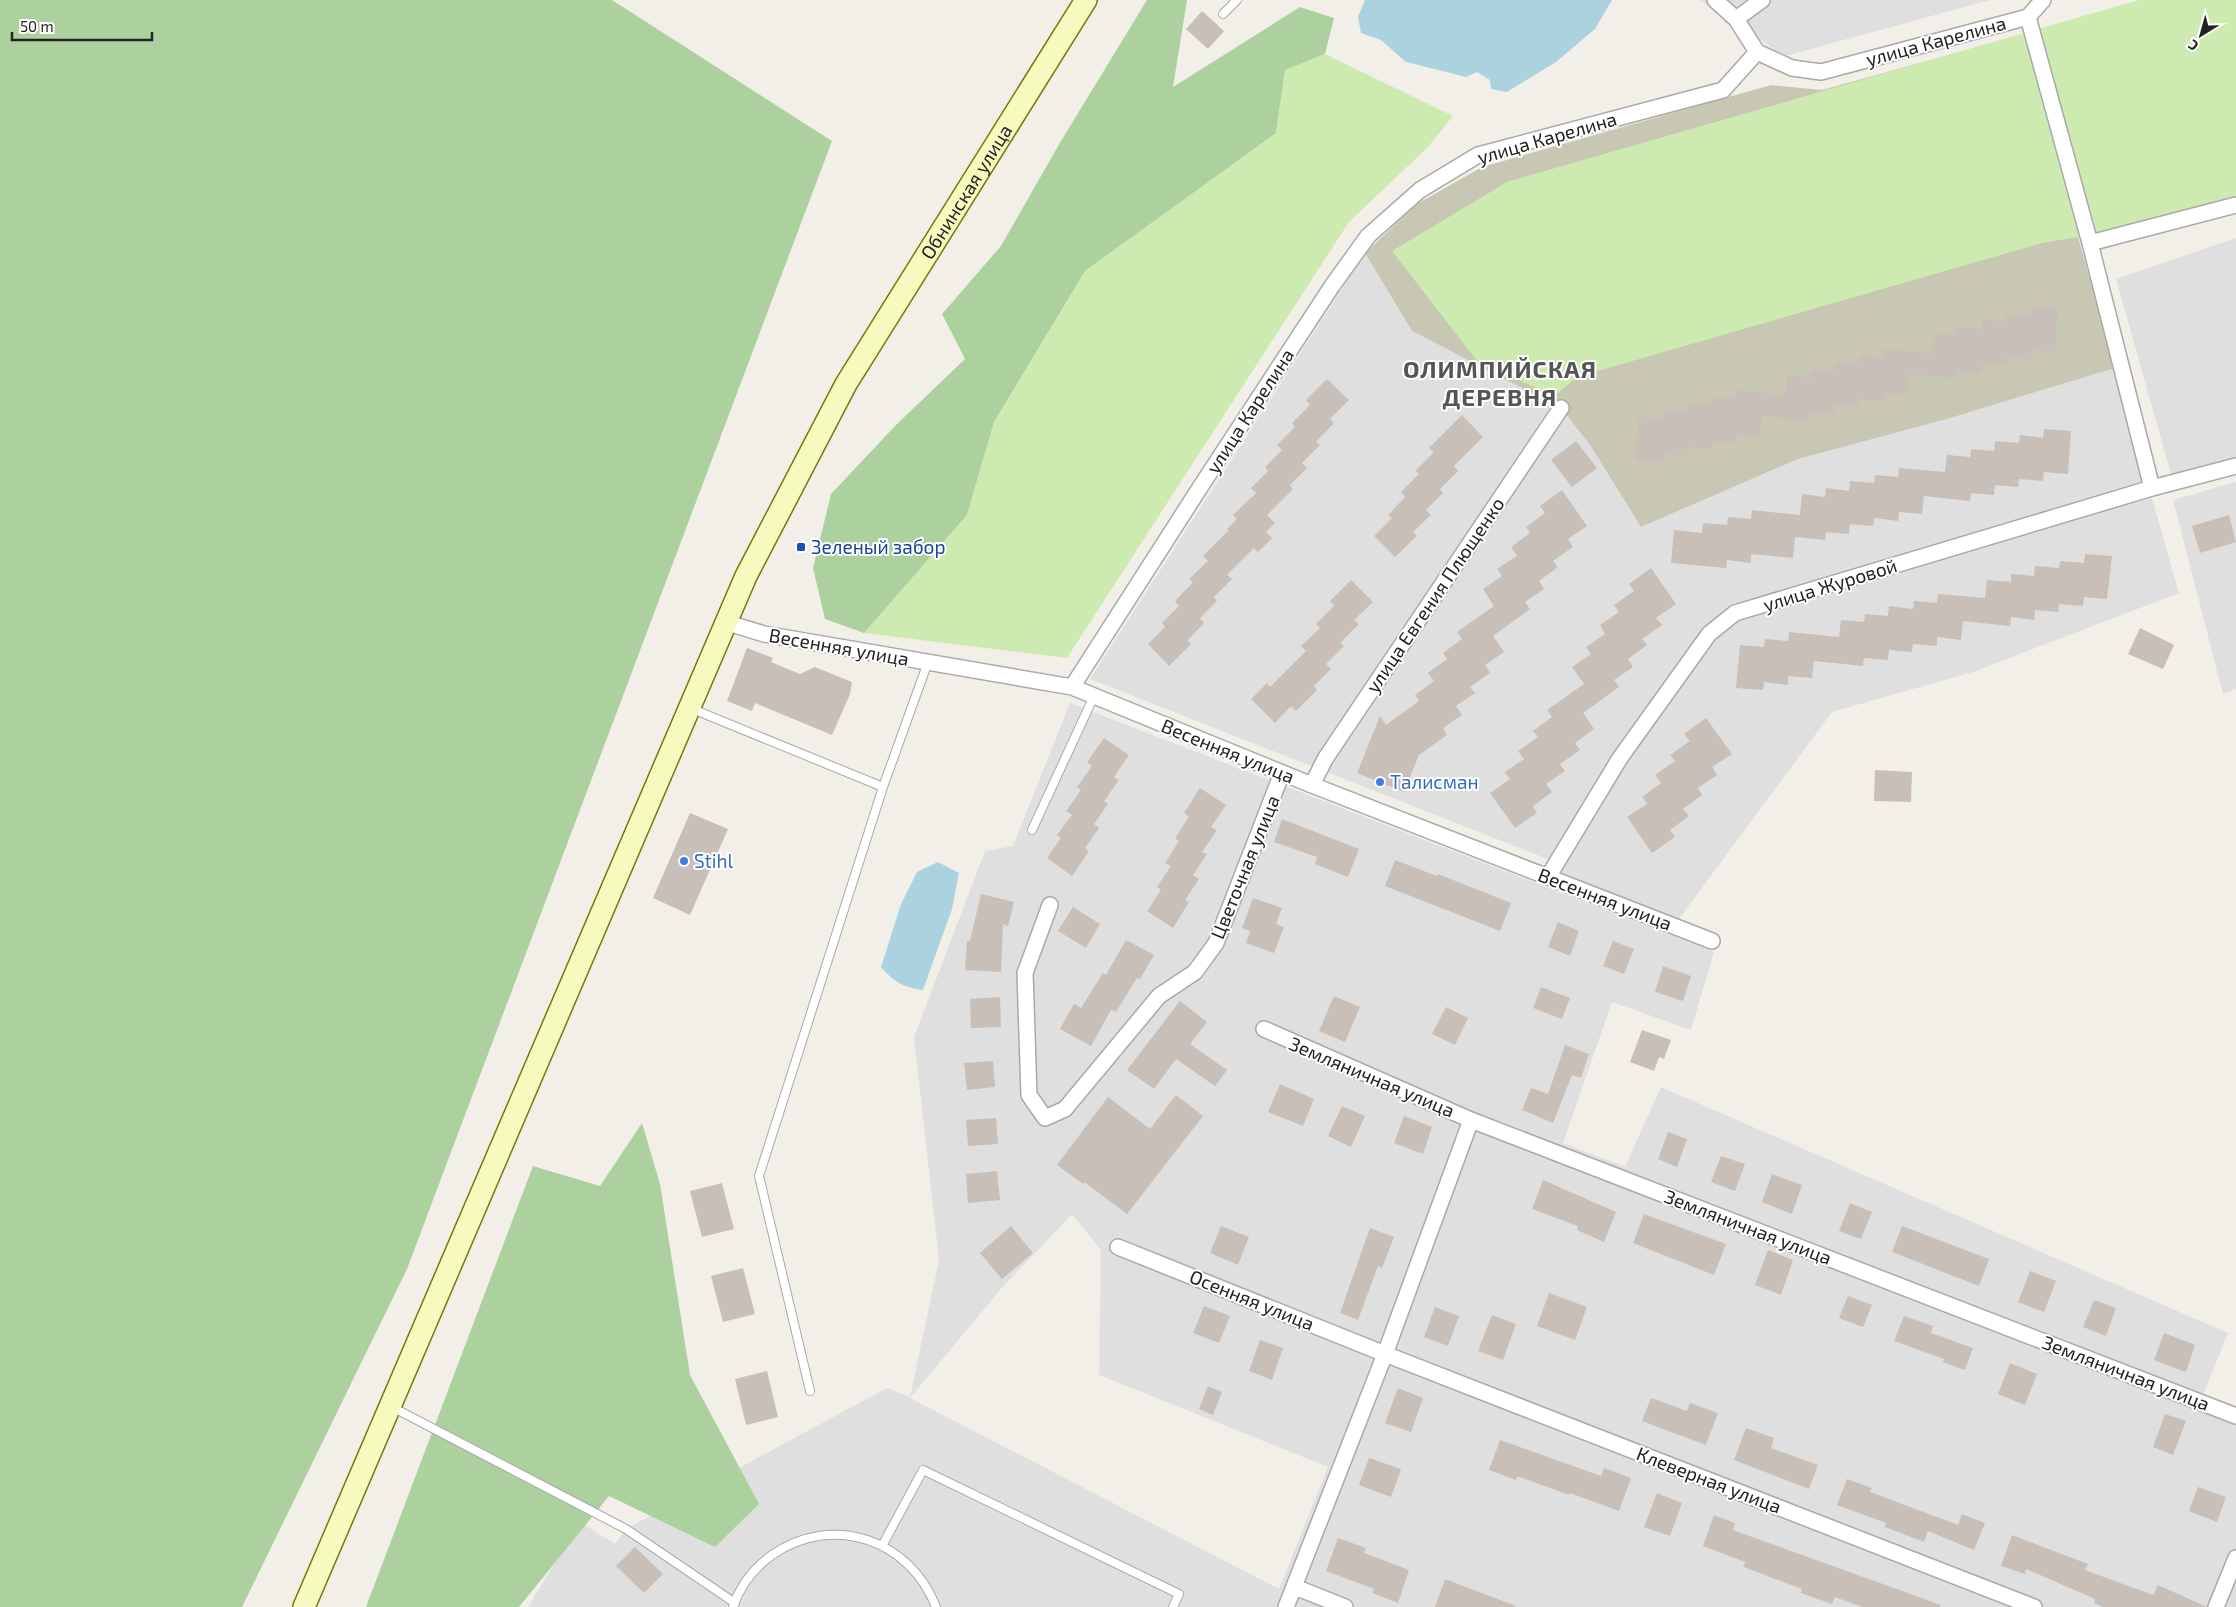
<svg xmlns="http://www.w3.org/2000/svg" width="2236" height="1607" viewBox="0 0 2236 1607" font-family="'Exo 2',sans-serif">
<rect width="100%" height="100%" fill="#f2efe9"/>
<path fill="#e0dfdf" fill-rule="evenodd" d="M1700,0H1990L1785,56Z
M2236,238V457L2171,474L2116,279Z
M1365,253L1412,331L1561,408L1590,445L1641,527L1798,459L1947,419L2115,368L2179,593L1973,672L1832,712L1676,923L1564,879L1560,864L1090,679Z
M2236,482V689L2223,694L2173,500Z
M1070,703L1714,952L1691,1030L1612,1002L1563,1143L1625,1167L1661,1087L2228,1333L2201,1400L2236,1417V1607H528L580,1522L615,1544L626,1529L887,1388L910,1397L939,1260L914,1037L985,851L1013,846ZM1072,1214L1101,1250L1099,1375L1328,1467L1279,1589L910,1398L1000,1290Z"/>
<path fill="#c7c7b4" d="M2021,35L2115,368L1947,419L1798,459L1641,527L1590,445L1561,408L1412,331L1365,253L1417,204L1482,167L1771,85L1822,90Z"/>
<path fill="#cdebb0" d="M2139,0H2236V200L2113,231L2042,243L1577,377L1554,396L1478,362L1392,251L1507,182Z
M1325,54L1453,116L1428,147L1349,222L1067,658L864,633L967,515L994,422L1085,271L1276,133L1285,70Z"/>
<path fill="#add19e" d="M0,0H612L832,141L407,1269L242,1607H0Z
M1147,0H1187L1173,87L1300,7L1334,18L1325,54L1285,70L1276,133L1085,271L994,422L967,515L864,633L825,619L813,568L831,494L896,425L965,359L942,314L1001,246L1061,141Z
M642,1123L660,1184L690,1375L759,1504L715,1547L609,1496L519,1607H366L533,1166L600,1186Z"/>
<path fill="#aad3df" d="M1365,0H1612L1595,29L1556,62L1507,92L1491,89L1490,80L1477,72L1466,77L1406,62L1381,40L1361,33L1358,17Z
M938,862L959,873L952,909L923,990C904,988 893,981 881,967L901,904L917,872Z"/>
<path fill="#c7bfb8" d="M1202,11L1224,31L1208,49L1186,29Z
M2031,307L2058,309L2055,352L2031,350L2030,359L2006,357V365L1982,363L1981,373L1958,370L1957,378L1909,374L1907,395L1883,393V401L1859,399L1858,407L1835,405L1834,415L1810,413L1809,421L1762,416L1760,436L1736,434L1735,443L1712,441L1711,449L1687,446V456L1663,454L1662,462L1635,460L1639,417L1663,419V411L1687,413L1688,403L1712,405V397L1736,399L1737,390L1785,395L1787,375L1810,378L1811,370L1834,371L1835,362L1859,364L1860,356L1883,358L1884,349L1932,354L1934,333L1957,335L1958,327L1981,329L1982,319L2006,322L2007,313L2031,316Z
M1327,379L1349,400L1330,419L1334,423L1316,442L1320,445L1302,463L1307,468L1290,485L1293,489L1267,515L1275,523L1266,532L1272,538L1258,552L1254,548L1227,575L1232,579L1214,597L1217,601L1200,618L1204,623L1187,641L1191,644L1169,666L1148,644L1165,627L1162,623L1179,606L1175,601L1193,582L1189,579L1208,561L1203,556L1229,530L1227,529L1237,519L1233,515L1256,493L1251,488L1268,471L1265,467L1282,450L1277,445L1295,427L1292,423L1310,405L1306,400Z
M1462,415L1483,437L1454,466L1458,471L1440,489L1443,493L1426,510L1431,515L1413,532L1417,536L1395,557L1374,536L1392,518L1388,515L1405,497L1401,492L1419,474L1415,471L1434,452L1429,448Z
M2044,429L2071,431L2068,474L2044,472L2043,481L2019,479L2018,487L1995,485L1994,495L1971,493L1970,501L1924,496L1922,514L1899,512L1898,521L1874,518L1873,526L1850,524L1849,534L1826,532L1825,540L1795,537L1793,558L1751,554V563L1727,560L1726,568L1671,563L1674,530L1702,533L1703,523L1727,525L1728,517L1751,519L1752,510L1800,515L1802,494L1825,497L1826,488L1849,491L1850,481L1874,483L1875,475L1898,477L1899,468L1945,472L1947,455L1970,457L1971,449L1994,451L1995,441L2019,443L2020,435L2043,438Z
M1576,441L1597,468L1572,487L1551,460Z
M1562,490L1587,526L1568,539L1573,547L1553,561L1558,567L1539,581L1544,589L1525,602L1530,609L1493,636L1504,652L1485,665L1490,673L1470,687L1475,693L1456,706L1462,715L1443,728L1447,735L1419,755L1404,792L1357,773L1380,716L1386,725L1419,701L1415,695L1434,681L1428,673L1447,659L1443,653L1462,639L1457,632L1494,606L1483,589L1502,576L1497,569L1517,556L1511,547L1530,533L1526,527L1545,513L1540,506Z
M2229,515L2236,542L2200,553L2192,526Z
M2085,554L2112,556L2107,599L2084,597L2083,606L2059,604L2058,612L2035,610L2034,620L2011,617L2010,626L1963,621L1961,640L1937,637V646L1913,644L1912,652L1889,650L1888,660L1864,658L1863,666L1814,661L1812,678L1788,676V685L1764,682L1763,690L1736,688L1740,645L1764,647L1765,639L1788,641L1789,632L1839,637L1841,620L1864,622L1865,614L1888,616L1889,606L1913,609L1914,601L1937,603L1938,594L1985,598L1987,580L2011,582V574L2034,576L2035,566L2059,568L2060,561L2084,563Z
M1651,568L1676,604L1656,618L1662,625L1642,639L1647,645L1628,659L1633,667L1614,680L1619,687L1583,713L1594,729L1575,743L1580,750L1560,764L1565,771L1546,784L1552,792L1533,806L1537,813L1515,828L1490,793L1510,779L1505,772L1524,759L1518,751L1538,737L1533,731L1552,717L1547,710L1584,684L1572,667L1591,654L1586,647L1605,634L1600,625L1619,612L1614,605L1634,591L1629,584Z
M1351,580L1373,602L1354,620L1359,624L1340,643L1344,646L1326,664L1331,669L1314,686L1317,690L1296,711L1291,706L1275,723L1251,699L1267,683L1270,687L1306,651L1301,646L1320,628L1316,624L1334,606L1330,601Z
M2140,628L2174,645L2163,669L2128,654Z
M747,648L773,658L771,662L800,674L815,667L852,682L850,694L832,735L755,703L752,711L727,701Z
M1706,718L1732,754L1712,767L1717,775L1698,788L1702,795L1683,809L1689,816L1670,830L1675,837L1652,853L1627,817L1647,804L1642,797L1661,783L1655,775L1675,761L1670,755L1690,741L1684,734Z
M1104,738L1129,755L1114,777L1119,780L1104,801L1108,804L1094,824L1099,828L1085,848L1089,851L1072,876L1047,858L1061,838L1057,835L1072,815L1066,811L1081,790L1077,787L1092,766L1087,762Z
M1875,770L1912,772L1911,802L1874,801Z
M1200,788L1226,805L1211,827L1217,830L1202,852L1207,854L1193,875L1199,879L1185,900L1189,902L1173,928L1147,911L1161,890L1157,887L1171,866L1165,863L1179,841L1175,838L1189,817L1184,813Z
M690,813L728,829L690,915L653,898Z
M1282,819L1359,849L1348,877L1315,864L1317,857L1274,842Z
M1395,860L1437,876L1438,874L1511,903L1500,931L1385,886Z
M981,894L1014,902L1008,926L1003,924L1001,972L965,970L967,941H970Z
M1253,898L1282,908L1276,924L1284,927L1274,953L1246,943L1250,931L1242,928Z
M1073,907L1100,924L1086,948L1058,931Z
M1558,922L1579,931L1570,956L1548,947Z
M1126,940L1154,955L1140,979L1137,978L1116,1012L1111,1010L1091,1046L1060,1029L1074,1004L1081,1008L1103,973L1106,975Z
M1613,941L1634,949L1624,974L1603,966Z
M1663,966L1691,976L1683,1001L1655,992Z
M1541,987L1570,998L1562,1019L1533,1008Z
M1334,996L1360,1007L1345,1042L1319,1031Z
M1000,997L1001,1027L971,1028L970,999Z
M1180,1001L1207,1022L1190,1044L1227,1070L1215,1086L1176,1059L1154,1089L1127,1070Z
M1446,1007L1468,1018L1455,1045L1432,1034Z
M1642,1030L1671,1040L1664,1059L1659,1057L1654,1071L1630,1062Z
M1565,1045L1589,1054L1581,1078L1572,1075L1553,1123L1522,1110L1531,1088L1548,1094Z
M993,1061L995,1087L967,1090L964,1063Z
M1280,1084L1314,1099L1303,1126L1268,1112Z
M1176,1095L1203,1116L1127,1214L1084,1182L1083,1184L1057,1165L1108,1097L1150,1129Z
M1342,1106L1365,1116L1351,1147L1328,1136Z
M1404,1116L1432,1127L1423,1154L1394,1143Z
M996,1118L998,1144L968,1146L966,1120Z
M1668,1132L1687,1139L1677,1167L1658,1159Z
M1721,1156L1745,1164L1735,1191L1711,1182Z
M997,1171L1000,1200L968,1203L966,1174Z
M1772,1174L1802,1185L1792,1214L1762,1202Z
M1543,1180L1616,1212L1604,1242L1577,1230L1578,1226L1532,1209Z
M722,1183L734,1229L702,1237L690,1191Z
M1850,1203L1872,1212L1861,1239L1839,1231Z
M1644,1214L1726,1244L1714,1275L1633,1243Z
M1011,1226L1033,1253L1002,1279L980,1253Z
M1221,1226L1249,1237L1238,1265L1210,1253Z
M1902,1226L1989,1259L1979,1286L1892,1252Z
M1370,1228L1394,1237L1382,1268L1378,1266L1358,1320L1340,1313Z
M1768,1250L1793,1260L1781,1295L1755,1285Z
M743,1268L755,1314L723,1322L711,1276Z
M2030,1271L2056,1281L2044,1312L2018,1302Z
M1549,1293L1587,1307L1575,1340L1537,1326Z
M1848,1296L1872,1305L1863,1327L1839,1318Z
M2094,1300L2116,1308L2106,1336L2083,1327Z
M1204,1306L1230,1316L1219,1343L1193,1333Z
M1435,1307L1459,1316L1448,1346L1424,1337Z
M1492,1315L1516,1324L1503,1360L1478,1351Z
M1904,1316L1933,1326L1931,1333L1973,1348L1965,1370L1943,1362L1944,1359L1894,1341Z
M2164,1333L2195,1345L2186,1372L2154,1360Z
M1260,1340L1283,1348L1272,1380L1249,1371Z
M2010,1363L2037,1374L2025,1405L1998,1394Z
M767,1371L778,1417L746,1425L735,1379Z
M1208,1386L1222,1392L1213,1415L1199,1409Z
M1398,1388L1423,1398L1411,1432L1385,1423Z
M1651,1398L1687,1411L1690,1403L1718,1413L1706,1445L1642,1421Z
M2165,1414L2186,1421L2173,1455L2153,1447Z
M1746,1428L1774,1438L1771,1448L1818,1465L1809,1489L1734,1460Z
M1500,1440L1601,1476L1604,1468L1631,1478L1619,1511L1570,1493L1569,1495L1517,1476L1516,1480L1489,1470Z
M1369,1458L1401,1469L1391,1497L1359,1485Z
M1847,1479L1872,1488L1870,1492L1958,1525L1962,1514L1985,1523L1974,1550L1928,1531L1924,1542L1885,1527L1886,1523L1837,1505Z
M2198,1487L2226,1497L2217,1522L2189,1511Z
M1657,1493L1682,1503L1670,1536L1644,1527Z
M1714,1515L1735,1523L1733,1530L1941,1605L1940,1607H1862L1835,1597L1832,1604L1801,1593L1802,1589L1744,1567L1745,1562L1703,1546Z
M2012,1535L2088,1564L2085,1570L2153,1595L2158,1585L2207,1607H2103L2094,1603L2095,1599L2026,1569L2025,1574L2001,1566Z
M1338,1538L1366,1548L1364,1553L1409,1570L1398,1603L1372,1593L1374,1589L1326,1571Z
M635,1547L663,1574L644,1593L616,1566Z
M1445,1579L1516,1606L1515,1607H1435Z"/>
<g fill="none" stroke-linecap="round" stroke-linejoin="round">
<defs>
<path id="lane" d="M1223,14L1237,0
M690,708L883,787
M1032,830L1094,696
M810,1391L759,1176L883,787L928,662
M392,1407L626,1529L735,1603
M882,1546L923,1470L1179,1594L1173,1607
M733,1607C740,1586 754,1568 772,1555C832,1513 910,1539 936,1607"/>
<path id="street" d="M1715,0L1736,19L1757,52
M2028,17L2090,243L2152,488
M1736,19L1762,0
M1757,52L1792,68L1821,72L2028,17L2043,0
M2090,243L2236,205
M725,622L764,634L1072,687L1312,785L1712,941
M1072,687L1201,486L1332,286L1368,236L1420,190L1478,155L1723,90L1757,52
M1312,785L1325,759L1561,408
M1548,877L1620,758L1709,634L1735,613L2152,488L2236,466
M1050,905L1025,973L1029,1095L1045,1118L1065,1109L1159,996L1195,972L1216,943L1282,773
M1264,1029L1471,1120L2236,1416
M1118,1247L1385,1354L2034,1607
M1295,1587L1345,1607
M1286,1607L1385,1354L1471,1120
M2216,1607L2236,1558"/>
<g id="secondary">
<path id="s1" d="M304,1607L746,576L846,384L1086,0"/>
</g>
</defs>
<use href="#lane" stroke="#a9a9a9" stroke-width="10"/>
<use href="#street" stroke="#a9a9a9" stroke-width="18"/>
<use href="#secondary" stroke="#707d05" stroke-width="24"/>
<use href="#lane" stroke="#fff" stroke-width="8"/>
<use href="#street" stroke="#fff" stroke-width="15"/>
<use href="#secondary" stroke="#f7fabf" stroke-width="21"/>
</g>
<rect fill="#1a4fb4" stroke="#fff" stroke-width="2" x="796" y="542" width="10" height="10" rx="2.5"/>
<g fill="#3f7fe0" stroke="#fff" stroke-width="2">
<circle cx="1380" cy="782" r="5"/>
<circle cx="684" cy="861" r="5"/>
</g>
<g text-anchor="middle" stroke-width="4" stroke-linejoin="round" paint-order="stroke">
<g font-size="19" fill="#222" stroke="#fff">
<text transform="translate(1936 41) rotate(-15)" y="7">улица Карелина</text>
<text transform="translate(1547 138) rotate(-16)" y="7">улица Карелина</text>
<text dy="7" stroke="none"><textPath href="#s1" startOffset="1565">Обнинская улица</textPath></text>
<text transform="translate(1250 411) rotate(-57)" y="7">улица Карелина</text>
<text transform="translate(1830 585) rotate(-17)" y="7">улица Журовой</text>
<text transform="translate(1435 595) rotate(-56)" y="7">улица Евгения Плющенко</text>
<text transform="translate(839 647) rotate(10)" y="7">Весенняя улица</text>
<text transform="translate(1228 751) rotate(22)" y="7">Весенняя улица</text>
<text transform="translate(1245 867) rotate(-68)" y="7">Цветочная улица</text>
<text transform="translate(1605 899) rotate(21)" y="7">Весенняя улица</text>
<text transform="translate(1372 1077) rotate(23)" y="7">Земляничная улица</text>
<text transform="translate(1748 1227) rotate(21)" y="7">Земляничная улица</text>
<text transform="translate(1252 1300) rotate(22)" y="7">Осенняя улица</text>
<text transform="translate(2126 1373) rotate(21)" y="7">Земляничная улица</text>
<text transform="translate(1709 1480) rotate(21)" y="7">Клеверная улица</text>
</g>
<g font-size="19" fill="#164399" stroke="#fff" text-anchor="start">
<text x="811" y="554">Зеленый забор</text>
</g>
<g font-size="19" fill="#366cbe" stroke="#fff" text-anchor="start">
<text x="1390" y="789">Талисман</text>
<text x="694" y="868">Stihl</text>
</g>
<g font-size="24" font-weight="bold" letter-spacing="1" fill="#555" stroke="#fff">
<text x="1500" y="378">ОЛИМПИЙСКАЯ<tspan x="1500" dy="28">ДЕРЕВНЯ</tspan></text>
</g>
</g>
<g transform="translate(2201 35) rotate(217)" stroke="#ffffff" stroke-width="4" paint-order="stroke">
<path d="M0-4L9 19L0 12L-9 19Z" fill="#222222"/>
<text y="-8" font-size="14" font-weight="bold" text-anchor="middle" fill="#222222">С</text>
</g>
<path d="M12 32v8h140v-8" fill="none" stroke="#222222" stroke-width="2.5"/>
<text x="20" y="32" font-size="15" fill="#222222" stroke="#ffffff" stroke-width="4" paint-order="stroke">50 m</text>
</svg>
